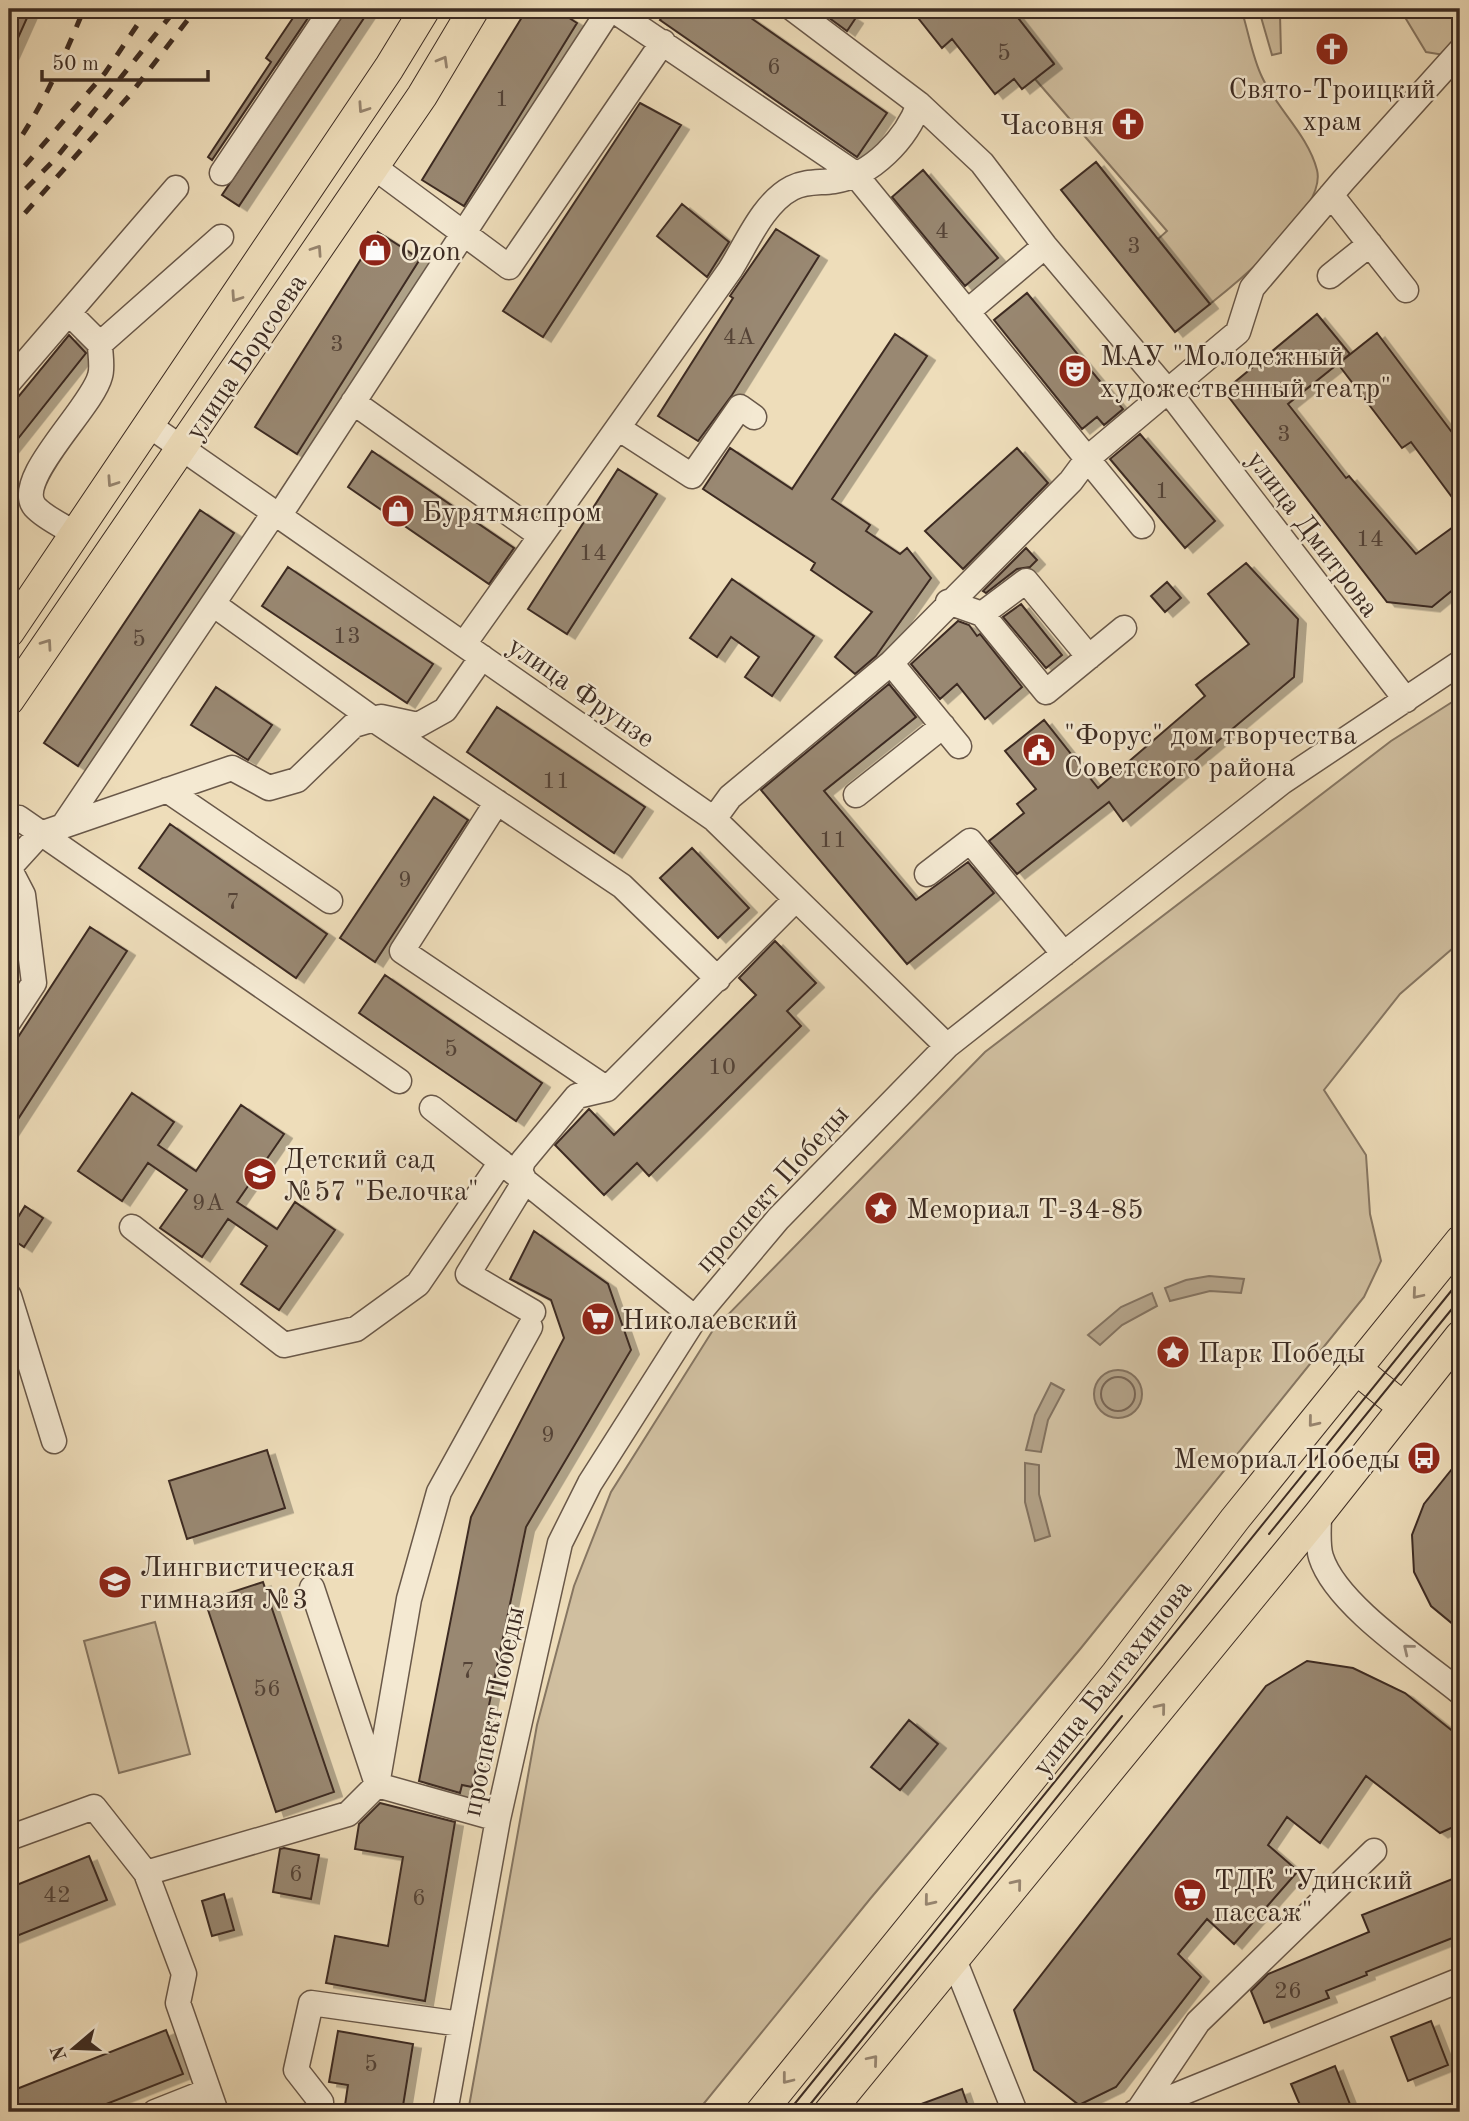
<svg xmlns="http://www.w3.org/2000/svg" width="1469" height="2121" viewBox="0 0 1469 2121" font-family="'Old Standard TT',serif">
<defs>
<filter id="shadow"><feDropShadow dx="8" dy="4.5" stdDeviation="0" flood-color="#0004"/></filter>
</defs>
<rect width="100%" height="100%" fill="#eeddba"/>
<filter id="stains"><feTurbulence type="fractalNoise" baseFrequency=".00286" numOctaves="4"/><feColorMatrix values="0 0 0 0 .2 0 0 0 0 .09 0 0 0 0 .02 0 0 0 .5 -.17"/></filter>
<radialGradient id="worn" r=".72"><stop offset=".6" stop-color="#630" stop-opacity="0"/><stop offset="1" stop-color="#630" stop-opacity=".3"/></radialGradient>
<path fill="#d0bfa0" stroke="#867662" stroke-width="2" d="M1011,9H1244L1243,15C1249,35 1253,59 1262,77C1277,109 1308,135 1317,170C1327,209 1239,281 1210,304L1158,239L1167,231L1035,79L1054,63Z
M1264,9H1285L1280,15L1281,53L1272,55L1261,17Z
M1400,9H1460V40L1444,55L1426,52Z
M1460,697V942L1400,994L1324,1090L1366,1155L1370,1214L1381,1261L1364,1297L1081,1648L870,1899L697,2112H468L537,1725L574,1586L611,1492L713,1330L985,1052L1391,741Z
M155,1622L190,1754L119,1773L84,1641Z"/>
<path fill="#b2a187" stroke="#83725f" stroke-width="2" d="M1209,1276L1244,1279L1241,1293L1210,1291L1170,1301L1165,1288L1186,1280Z
M1152,1293L1157,1306L1122,1325L1100,1345L1088,1335L1121,1307Z
M1094 1394a24 24 0 1 1 48 0a24 24 0 1 1-48 0Z
M1051,1383L1064,1390L1048,1420L1041,1452L1026,1450L1035,1415Z
M1025,1463L1039,1465V1494L1050,1536L1035,1541L1025,1502Z"/>
<g fill="none" stroke-linecap="round" stroke-linejoin="round">
<path stroke="#786655" stroke-width="2" d="M1101 1394a17 17 0 1 1 34 0a17 17 0 1 1-34 0Z"/>
</g>
<path fill="#998872" stroke="#3d2c23" stroke-width="2" filter="url(#shadow)" d="M9,9H31L9,58Z
M299,9H314L212,160L208,157L271,62L266,58Z
M347,9H370L239,206L222,195Z
M527,9H555L577,23L464,206L422,180Z
M668,9H738L887,113L857,157L660,20Z
M817,9H840L855,19L847,31Z
M911,9H1011L1054,64L1022,89L1014,79L995,94L952,39L942,48Z
M640,103L681,125L543,337L503,311Z
M1096,162L1210,304L1175,332L1061,190Z
M923,170L998,258L965,286L892,197Z
M682,204L729,242L707,277L657,236Z
M776,229L819,256L732,395L698,441L658,416L733,298L730,296Z
M378,232L420,259L297,454L255,427Z
M1027,293L1123,409L1104,425L1097,417L1082,429L994,320Z
M1317,314L1350,354L1288,404L1346,478L1349,476L1416,554L1460,522V584L1432,607L1387,602L1224,391Z
M1377,333L1460,443V508L1411,442L1402,448L1338,364Z
M895,334L927,356L832,499L870,525L866,531L900,554L907,548L931,578L876,656L855,674L835,657L872,612L811,570L815,563L703,489L730,448L792,489Z
M69,335L86,353L9,450V408Z
M1140,434L1215,521L1185,548L1110,459Z
M1017,448L1048,483L963,569L925,531Z
M372,451L514,548L489,584L348,487Z
M618,469L657,494L567,634L528,609Z
M200,510L234,533L78,766L44,743Z
M1026,548L1037,560L1030,567L1017,569L986,593L983,591Z
M1246,563L1298,619L1294,677L1123,821L1109,802L1017,874L989,841L1024,813L1017,804L1036,789L1005,751L1044,720L1098,788L1205,696L1196,685L1249,644L1208,594Z
M288,567L433,664L407,703L262,606Z
M732,579L814,636L772,696L745,677L759,657L731,637L717,657L690,638Z
M1167,582L1181,598L1165,612L1151,596Z
M1021,604L1062,655L1046,668L1003,617Z
M958,621L969,625L977,636L980,634L1022,687L985,719L957,684L940,699L911,664Z
M889,684L916,717L824,791L916,900L968,862L994,893L907,964L761,790Z
M216,687L272,725L248,760L191,725Z
M497,707L645,807L614,853L467,752Z
M434,797L468,820L375,962L340,938Z
M170,824L327,934L296,978L139,868Z
M692,848L749,908L718,938L660,878Z
M90,927L127,951L9,1133V1051Z
M775,941L816,983L787,1011L801,1026L649,1176L637,1163L604,1195L555,1145L589,1109L614,1135L756,995L739,978Z
M385,975L542,1083L516,1121L359,1013Z
M132,1093L174,1122L158,1145L196,1171L241,1105L284,1134L237,1202L277,1229L295,1202L335,1230L279,1310L241,1284L267,1246L228,1219L202,1257L160,1228L187,1190L148,1163L122,1201L78,1171Z
M25,1206L43,1218L24,1247L9,1237V1232Z
M534,1231L608,1284L631,1350L526,1527L472,1787L462,1785L460,1793L419,1781L471,1517L564,1338L551,1300L510,1279Z
M267,1450L285,1508L187,1539L169,1481Z
M1460,1459V1630L1431,1606L1414,1572L1412,1535L1424,1504Z
M263,1582L334,1792L276,1812L205,1601Z
M1307,1661L1353,1668L1405,1693L1460,1737V1824L1440,1833L1366,1776L1320,1843L1287,1817L1268,1845L1298,1871L1234,1944L1207,1919L1178,1954L1201,1977L1116,2087L1079,2105L1034,2070L1014,2010L1266,1686Z
M909,1720L938,1744L900,1790L871,1767Z
M380,1803L455,1822L425,2001L326,1983L335,1936L388,1946L403,1857L355,1849L359,1824Z
M284,1848L319,1855L311,1899L273,1892L280,1849Z
M89,1856L107,1900L9,1939V1888Z
M1460,1876V1935L1366,1972L1367,1975L1326,1991L1329,1998L1264,2023L1251,1991L1268,1974L1369,1932L1362,1915Z
M224,1894L234,1930L212,1936L202,1901Z
M1431,2021L1448,2065L1408,2081L1391,2037Z
M166,2030L183,2074L86,2112H9V2092Z
M338,2031L413,2044L402,2112H344L348,2085L329,2082Z
M1335,2066L1353,2112H1303L1291,2084Z
M962,2089L970,2112H905V2110Z"/>
<g fill="none" stroke-linecap="round" stroke-linejoin="round">
<defs>
<path id="minor" d="M612,9L854,173L1142,526
M793,9L919,104L982,163L1045,246L1176,401L1406,700
M374,167L509,267L663,42
M222,173L332,9
M1331,195L1406,290
M1330,276L1370,244
M967,312L1045,246
M70,314L100,344
M9,382L176,188
M353,402L541,536
M150,426L714,819L947,1046
M618,428L692,476L740,407L754,417
M279,516L610,9
M76,534C63,526 45,518 35,507C12,480 92,408 100,376C103,367 100,354 100,344L221,237
M948,602L982,614L1046,692L1124,628
M213,604L373,719L622,886L718,979
M982,614L1026,581L1089,657
M464,644L730,270C747,243 763,203 792,188C806,181 819,183 834,181C872,176 907,138 919,104
M891,663L959,746
M167,790L330,901
M856,795L943,726
M497,802L402,951L607,1089
M714,819L730,797L891,663L1071,481L1088,458L1238,332L1252,288L1343,181L1460,51
M9,825L19,818L399,1081
M63,826L274,513
M927,874L970,841L1064,954
M9,1021L34,983L23,895L9,868L40,834L232,768L269,788L297,780L354,725L381,717L418,725L445,710L482,657
M432,1108L525,1181L468,1274L533,1312
M132,1227L284,1345L356,1329L418,1284L501,1162
M9,1296L54,1441
M695,1318L525,1181L520,1171L523,1161L577,1096L607,1089L795,900
M1319,1514C1319,1527 1317,1545 1321,1557C1336,1605 1421,1660 1460,1692
M312,1588L376,1781
M377,1785L409,1599L439,1492L530,1327
M9,1838L94,1807L146,1873L184,1974L178,2003L216,2112
M146,1873L348,1814L377,1785L498,1819
M955,1962L1015,2112
M1138,2111L1198,2022L1374,1851
M155,2112L208,2091
M319,2112L321,2102L296,2070L311,2003L461,2024
M445,2112L498,1819L560,1543L590,1483L695,1318L778,1219L947,1046L1282,782L1460,663
M1135,2112L1460,1980"/>
<path id="major" d="M9,632L389,68L425,9
M9,700L422,96L474,9
M1355,1368L1403,1407
M761,2112L1116,1674L1235,1519L1460,1241
M829,2112L1319,1514L1460,1336"/>
</defs>
<use href="#minor" stroke="#695849" stroke-width="27"/>
<use href="#major" stroke="#3d2c23" stroke-width="32"/>
<use href="#minor" stroke="#f4e9d2" stroke-width="24"/>
<use href="#major" stroke="#eeddba" stroke-width="30"/>
<path stroke="#3d2c23" stroke-width="2" d="M1269,1534L1460,1299
M788,2112L1460,1280
M804,2112L1122,1716"/>
<path stroke="#3d2c23" stroke-width="5" stroke-dasharray="12 12" stroke-linecap="butt" d="M9,154C42,110 63,59 84,9
M9,184L105,73L148,9
M9,206L56,158L176,9
M9,231L129,96L196,9"/>
</g>
<defs><path id="oneway-chevron" d="M-2-3.5L2.5 0L-2 3.5" fill="none" stroke-width="1.6" stroke-linecap="round" stroke-linejoin="round" transform="scale(1.75)"/></defs>
<g stroke="#96846e">
<use href="#oneway-chevron" transform="translate(443 61) rotate(-60)"/>
<use href="#oneway-chevron" transform="translate(363 108) rotate(124)"/>
<use href="#oneway-chevron" transform="translate(317 250) rotate(-56)"/>
<use href="#oneway-chevron" transform="translate(236 297) rotate(124)"/>
<use href="#oneway-chevron" transform="translate(112 482) rotate(124)"/>
<use href="#oneway-chevron" transform="translate(47 644) rotate(-55)"/>
<use href="#oneway-chevron" transform="translate(1417 1294) rotate(130)"/>
<use href="#oneway-chevron" transform="translate(1313 1422) rotate(129)"/>
<use href="#oneway-chevron" transform="translate(1161 1708) rotate(-51)"/>
<use href="#oneway-chevron" transform="translate(1017 1884) rotate(-51)"/>
<use href="#oneway-chevron" transform="translate(929 1901) rotate(129)"/>
<use href="#oneway-chevron" transform="translate(873 2060) rotate(-50)"/>
<use href="#oneway-chevron" transform="translate(787 2079) rotate(128)"/>
</g>
<use stroke="#988a7a" href="#oneway-chevron" transform="translate(1408 1649) rotate(-141)"/>
<defs>
<symbol id="church-disc" viewBox="-11 -11 22 22"><circle r="9.5" fill="#8f2418" stroke="#f4e9d2"/><path d="M-1.2-6h2.4v3.5h3.3v2.4h-3.3V6h-2.4V-.1h-3.3v-2.4h3.3Z" fill="#fff"/></symbol>
<symbol id="shop-disc" viewBox="-11 -11 22 22"><circle r="9.5" fill="#8f2418" stroke="#f4e9d2"/><path d="M-5-2.5h2.3a2.7 3.5 0 0 1 5.4 0H5L5.5 6h-11ZM-1.5-2.5h3a1.5 2.3 0 0 0-3 0Z" fill="#fff"/></symbol>
<symbol id="theatre-disc" viewBox="-11 -11 22 22"><circle r="9.5" fill="#8f2418" stroke="#f4e9d2"/><path d="M-5-5.5Q0-4 5-5.5V0Q5 5 0 6Q-5 5-5 0ZM-3.3-2.5H-1v1.5H-3.3ZM1-2.5H3.3v1.5H1ZM-2.8 1Q0 5.5 2.8 1Z" fill="#fff"/></symbol>
<symbol id="civic-disc" viewBox="-11 -11 22 22"><circle r="9.5" fill="#8f2418" stroke="#f4e9d2"/><path d="M-.6-6.5H3V-4.5H.6V-3L4-1V1h2V6H-6V1h2V-1L-.6-3ZM-1.2 2.5V6h2.4V2.5Z" fill="#fff"/></symbol>
<symbol id="school-disc" viewBox="-11 -11 22 22"><circle r="9.5" fill="#8f2418" stroke="#f4e9d2"/><path d="M0-5L7-2L0 1L-7-2ZM-4 1L0 2.5L4 1V4Q0 6-4 4Z" fill="#fff"/></symbol>
<symbol id="sight-disc" viewBox="-11 -11 22 22"><circle r="9.5" fill="#8f2418" stroke="#f4e9d2"/><path d="M0-6L1.8-2.2L6-1.7L2.9 1.2L3.7 5.4L0 3.3L-3.7 5.4L-2.9 1.2L-6-1.7L-1.8-2.2Z" fill="#fff"/></symbol>
<symbol id="supermarket-disc" viewBox="-11 -11 22 22"><circle r="9.5" fill="#8f2418" stroke="#f4e9d2"/><path d="M-6-5.5h2.5l.6 2H6L4.5 2H-2.5L-4.4-4H-6ZM-1.5 3.2a1.3 1.3 0 1 0 .1 0ZM3 3.2a1.3 1.3 0 1 0 .1 0Z" fill="#fff"/></symbol>
<symbol id="bus-disc" viewBox="-11 -11 22 22"><circle r="9.5" fill="#8f2418" stroke="#f4e9d2"/><path d="M-5-6H5V4H4V6H2V4H-2V6H-4V4H-5ZM-3.5-4V0h7V-4ZM-3.5 1.2v1.5H-2V1.2ZM2 1.2v1.5H3.5V1.2Z" fill="#fff"/></symbol>
</defs>
<g fill-rule="evenodd">
<use href="#church-disc" x="1313" y="30" width="38" height="38"/>
<use href="#church-disc" x="1109" y="105" width="38" height="38"/>
<use href="#shop-disc" x="356" y="231" width="38" height="38"/>
<use href="#theatre-disc" x="1056" y="352" width="38" height="38"/>
<use href="#shop-disc" x="379" y="492" width="38" height="38"/>
<use href="#civic-disc" x="1020" y="731" width="38" height="38"/>
<use href="#school-disc" x="241" y="1155" width="38" height="38"/>
<use href="#sight-disc" x="862" y="1189" width="38" height="38"/>
<use href="#supermarket-disc" x="579" y="1300" width="38" height="38"/>
<use href="#sight-disc" x="1154" y="1333" width="38" height="38"/>
<use href="#bus-disc" x="1405" y="1439" width="38" height="38"/>
<use href="#school-disc" x="96" y="1563" width="38" height="38"/>
<use href="#supermarket-disc" x="1171" y="1876" width="38" height="38"/>
</g>
<g text-anchor="middle" stroke-width="5" stroke-linejoin="round" paint-order="stroke">
<g font-size="24" fill="#544337">
<text x="1004" y="60">5</text>
<text x="774" y="74">6</text>
<text x="502" y="106">1</text>
<text x="942" y="238">4</text>
<text x="1134" y="253">3</text>
<text x="739" y="344">4А</text>
<text x="337" y="351">3</text>
<text x="1284" y="441">3</text>
<text x="1162" y="498">1</text>
<text x="1370" y="546">14</text>
<text x="593" y="560">14</text>
<text x="347" y="643">13</text>
<text x="139" y="646">5</text>
<text x="556" y="788">11</text>
<text x="833" y="847">11</text>
<text x="405" y="887">9</text>
<text x="233" y="909">7</text>
<text x="451" y="1056">5</text>
<text x="722" y="1074">10</text>
<text x="208" y="1210">9А</text>
<text x="548" y="1442">9</text>
<text x="468" y="1678">7</text>
<text x="267" y="1696">56</text>
<text x="296" y="1881">6</text>
<text x="57" y="1902">42</text>
<text x="419" y="1905">6</text>
<text x="1288" y="1998">26</text>
<text x="371" y="2071">5</text>
</g>
<g font-size="28" fill="#3d2c23" stroke="#f4e9d2" text-anchor="start">
<text x="1332" y="98" text-anchor="middle">Свято-Троицкий<tspan x="1332" dy="32">храм</tspan></text>
<text x="1104" y="134" text-anchor="end">Часовня</text>
<text x="400" y="260">Ozon</text>
<text x="1100" y="365">МАУ "Молодежный<tspan x="1100" dy="32">художественный театр"</tspan></text>
<text x="422" y="521">Бурятмяспром</text>
<text x="1064" y="744">"Форус" дом творчества<tspan x="1064" dy="32">Советского района</tspan></text>
<text x="284" y="1168">Детский сад<tspan x="284" dy="32">№57 "Белочка"</tspan></text>
<text x="906" y="1218">Мемориал Т-34-85</text>
<text x="622" y="1329">Николаевский</text>
<text x="1198" y="1362">Парк Победы</text>
<text x="1400" y="1468" text-anchor="end">Мемориал Победы</text>
<text x="140" y="1576">Лингвистическая<tspan x="140" dy="32">гимназия №3</tspan></text>
<text x="1214" y="1889">ТДК "Удинский<tspan x="1214" dy="32">пассаж"</tspan></text>
</g>
<g font-size="28" fill="#3d2c23" stroke="#f4e9d2">
<text transform="translate(245 356) rotate(-56)" y="10">улица Борсоева</text>
<text transform="translate(1314 533) rotate(53)" y="10">улица Дмитрова</text>
<text transform="translate(582 691) rotate(35)" y="10">улица Фрунзе</text>
<text transform="translate(771 1188) rotate(-48)" y="10">проспект Победы</text>
<text transform="translate(1111 1677) rotate(-52)" y="10">улица Балтахинова</text>
<text transform="translate(492 1711) rotate(-78)" y="10">проспект Победы</text>
</g>
</g>
<rect width="1469" height="2121" fill="none" stroke="#eeddba" stroke-width="35"/>
<rect x="10" y="10" width="1448" height="2100" fill="none" stroke="#3d2c23" stroke-width="3.5"/>
<rect x="18" y="18" width="1434" height="2086" fill="none" stroke="#3d2c23" stroke-width="2"/>
<g transform="translate(74 2048) rotate(251)" stroke="#f4e9d2" stroke-width="5" paint-order="stroke">
<path d="M0-5L12 26L0 18L-12 26Z" fill="#3d2c23"/>
<text y="-10" font-size="19" font-weight="bold" text-anchor="middle" fill="#3d2c23">N</text>
</g>
<path d="M42 70v10h166v-10" fill="none" stroke="#3d2c23" stroke-width="3.5"/>
<text x="52" y="70" font-size="21" fill="#3d2c23" stroke="#f4e9d2" stroke-width="5" paint-order="stroke">50 m</text>
<rect width="100%" height="100%" filter="url(#stains)"/>
<rect width="100%" height="100%" fill="url(#worn)"/>
</svg>
